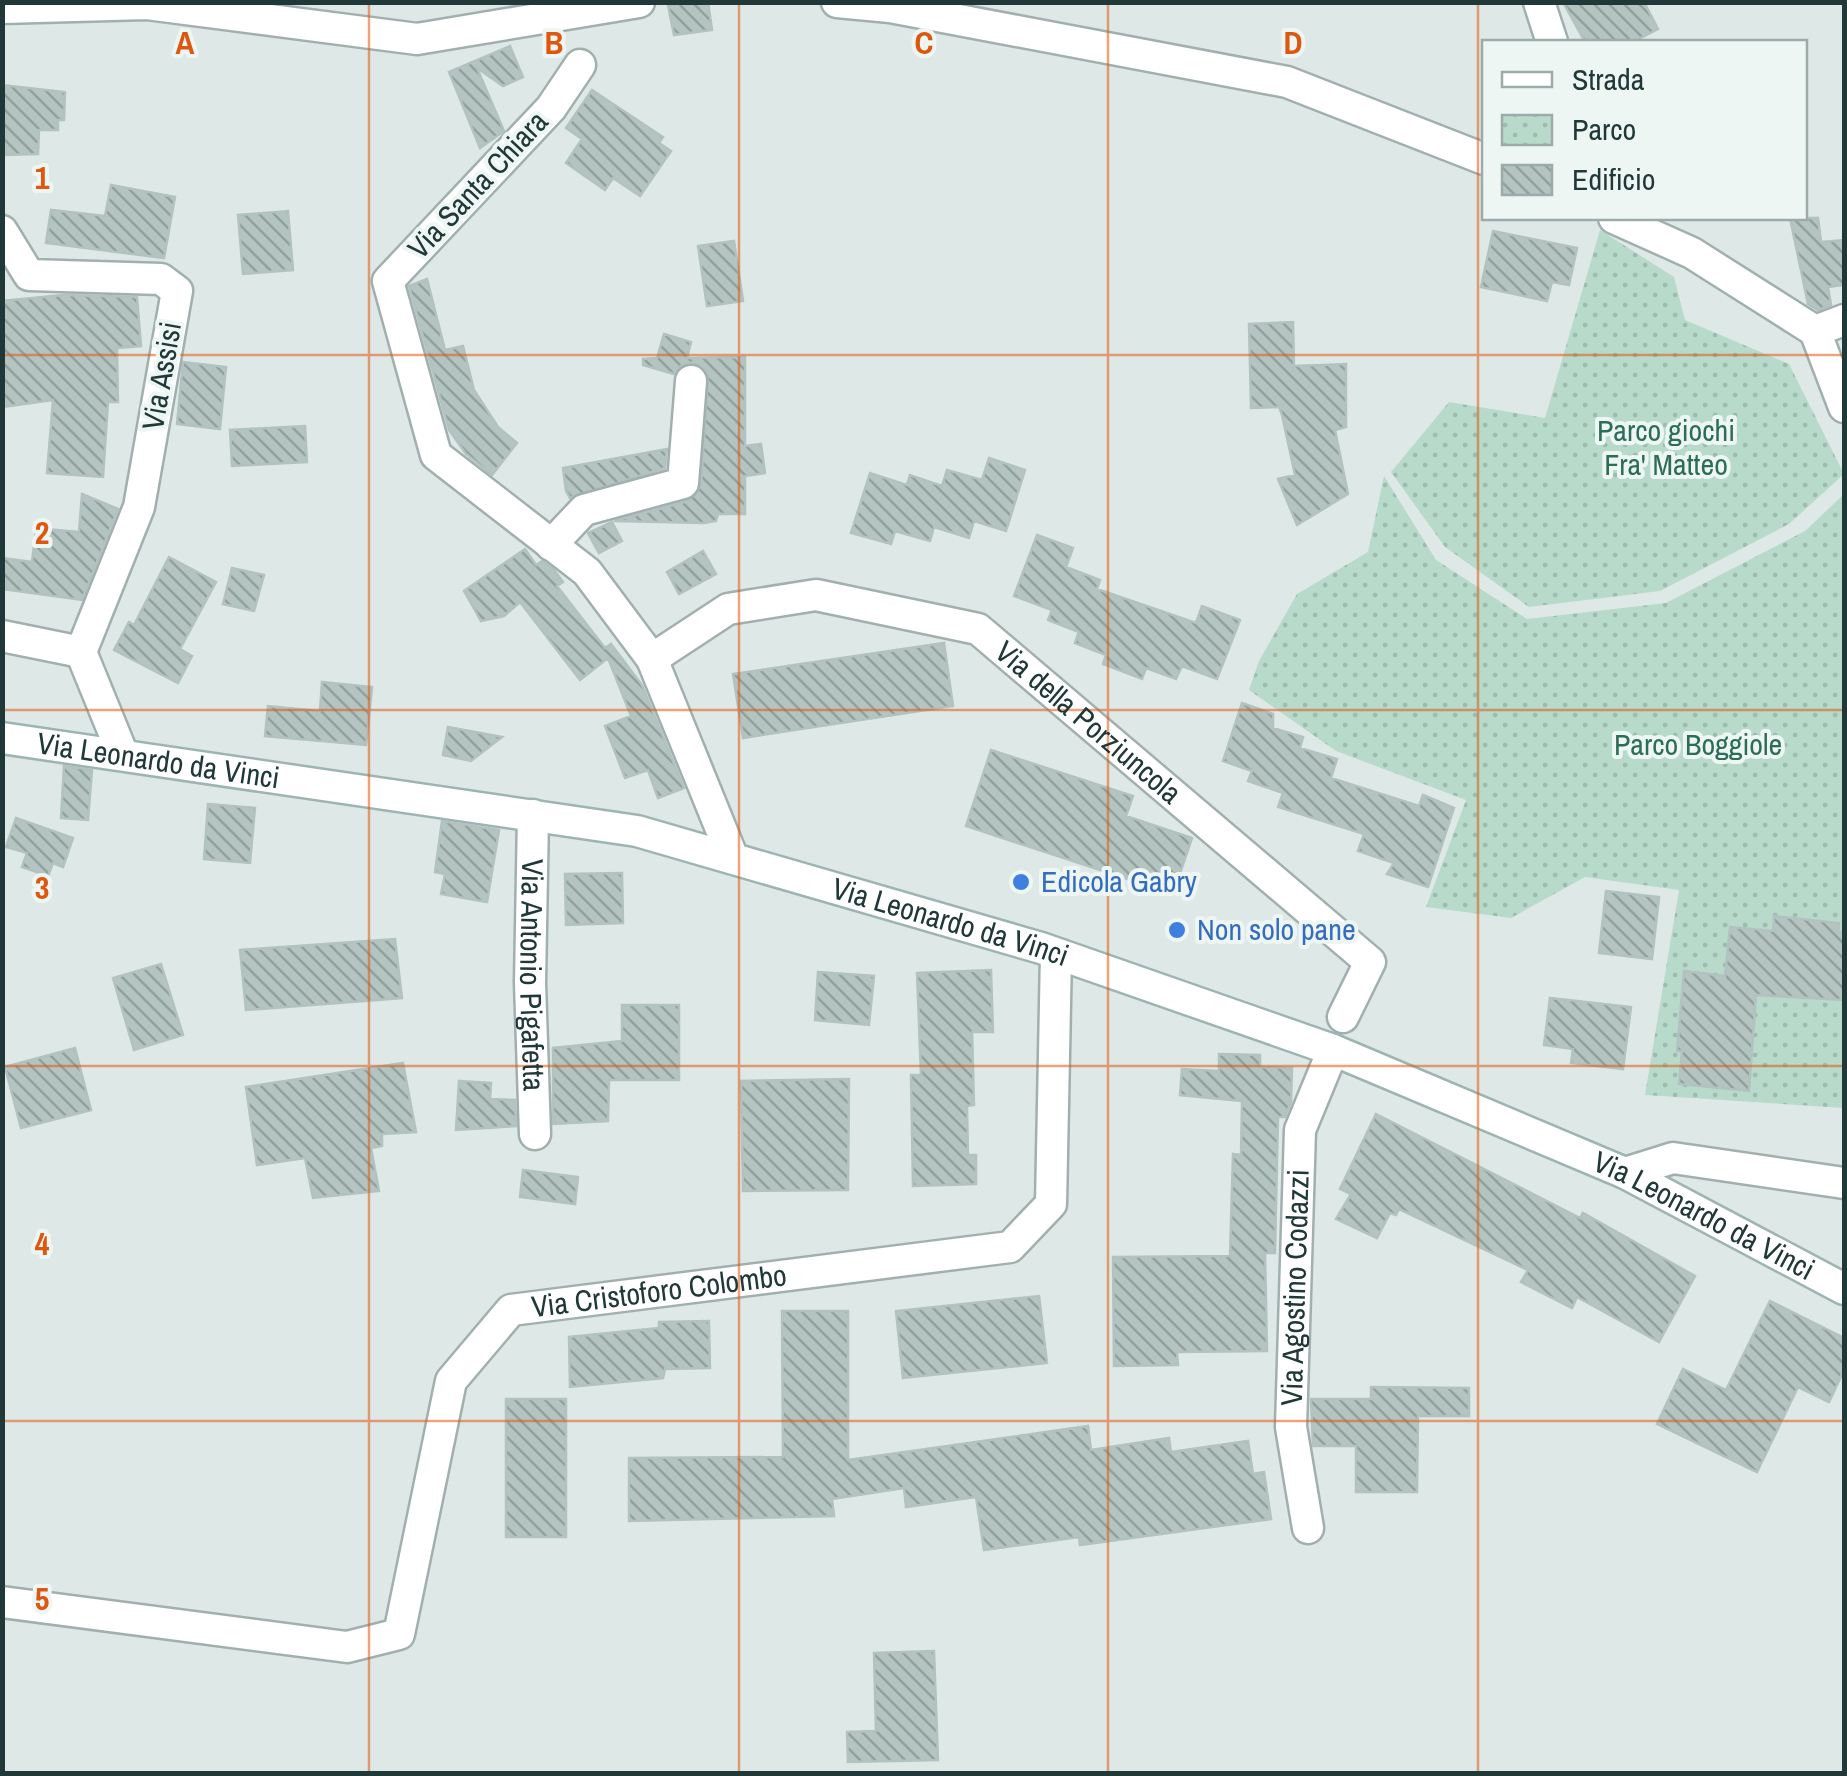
<svg xmlns="http://www.w3.org/2000/svg" width="1847" height="1776" viewBox="0 0 1847 1776" font-family="'Archivo Narrow',sans-serif">
<defs>
<pattern id="park-dots" width="8" height="8" patternUnits="userSpaceOnUse" patternTransform="scale(2.5)"><rect width="8" height="8" fill="#b7dacb"/><path d="M2 2h.1M6 6h.1" fill="none" stroke="#9dbcaf" stroke-width="1.8" stroke-linecap="round"/></pattern>
<pattern id="building-back-hatch" width="6" height="6" patternUnits="userSpaceOnUse" patternTransform="scale(2.5)"><rect width="6" height="6" fill="#b4c4c1"/><path d="M-1 5l2 2M0 0l6 6M5-1l2 2" fill="none" stroke="#92a09e"/></pattern>
</defs>
<rect width="100%" height="100%" fill="#dee9e7"/>
<path fill="url(#park-dots)" d="M1600,230L1674,277L1685,320L1789,364L1844,474L1789,524L1660,591L1529,607L1445,547L1391,472L1449,402L1545,418Z
M1384,476L1436,560L1527,619L1666,603L1805,531L1844,494V1108L1645,1095L1679,890L1585,877L1511,918L1426,907L1466,800L1336,751L1249,690L1259,661L1297,594L1368,552Z"/>
<path fill="url(#building-back-hatch)" stroke="#b1c2c0" stroke-width="2.5" d="M708,2L712,30L674,35L668,5Z
M1563,2H1644L1658,29L1633,42H1585Z
M510,46L523,77L503,86L477,68L504,131L480,148L449,72Z
M2,85L65,92L64,120H58V130H39L38,154L2,155Z
M592,90L663,137L659,143L671,151L640,196L613,178L605,190L566,163L582,139L566,128Z
M111,185L175,197L164,258L46,243L51,210L105,216Z
M288,211L293,270L243,274L238,215Z
M1790,218H1818L1821,242L1844,240V285L1828,287L1831,305L1818,310L1808,304Z
M1493,231L1577,248L1569,285L1552,282L1547,301L1481,287Z
M734,241L743,301L707,306L698,246Z
M427,279L445,350L463,346L474,390L498,427L517,443L492,475L466,454L449,430L409,286Z
M64,295L137,297L141,346L117,348L118,402H108L103,477L47,473L53,400L2,407V301Z
M1293,322L1294,366L1346,364V427L1335,430L1348,494L1297,525L1278,479L1295,475L1282,415L1279,407L1251,408L1249,324Z
M664,334L691,342L687,358L745,357V446L761,444L765,473L745,476V514H718L716,521L704,523L614,521L688,501L701,486L708,374L693,362L682,365L674,374L643,365V359L657,358Z
M183,362L226,367L220,429L177,424Z
M305,426L307,462L232,466L230,430Z
M667,449L665,468L570,498L566,491L563,468Z
M989,458L1025,470L1006,531L974,521L969,538L934,527L930,541L895,531L891,544L851,533L870,473L907,485L910,475L942,486L947,470L982,480Z
M82,494L118,509L82,600L2,589V558L32,562L36,528L79,532Z
M612,522L622,541L599,553L588,533Z
M1037,535L1073,548L1066,567L1100,580L1097,589L1196,623L1202,606L1240,620L1217,679L1182,666L1176,679L1146,668L1142,679L1103,664L1106,655L1075,643L1079,632L1048,620L1052,610L1014,596Z
M525,549L536,565L542,561L554,570L563,582L557,586L605,648L611,644L642,685L684,788L658,798L648,770L625,778L605,726L631,716L608,658L580,680L520,602L504,616L481,621L464,591Z
M703,551L716,574L679,594L667,572Z
M169,557L216,582L180,649L192,656L178,683L114,650L129,622L134,625Z
M232,568L264,575L254,611L223,604Z
M944,643L953,706L743,738L733,674Z
M322,682L372,687L366,745L265,736L268,706L320,711Z
M1242,703L1273,714V728L1303,737L1300,748L1337,759L1331,778L1419,806L1423,795L1454,808L1428,887L1387,874L1394,863L1358,851L1364,834L1278,807L1283,793L1248,781L1252,771L1223,761Z
M448,727L502,737L471,761L443,755Z
M991,750L1133,796L1126,816L1192,838L1173,894L966,826Z
M64,766L92,770L88,820L61,818Z
M208,804L255,808L250,863L204,859Z
M16,818L73,838L63,867L53,863L48,876L22,867L27,853L6,847Z
M442,821L499,830L487,902L441,894L445,874L435,872Z
M622,873L623,923L566,925L565,874Z
M1606,891L1659,897L1652,959L1599,953Z
M1774,916L1839,923L1838,932H1844V1000L1756,995L1749,1091L1679,1084L1682,1051H1677L1684,971L1725,976L1730,927L1773,931Z
M395,939L402,998L246,1010L240,950Z
M161,964L183,1035L134,1050L113,978Z
M991,970L993,1032H972L974,1105L967,1106L968,1155H976V1184L913,1186L911,1075H921L917,973Z
M818,972L874,976L869,1025L815,1020Z
M1550,998L1631,1007L1623,1069L1571,1063L1573,1049L1544,1045Z
M622,1005H679V1080H609L608,1121L553,1124V1048L622,1041Z
M75,1048L91,1110L21,1128L5,1067Z
M1219,1054L1260,1055V1067L1292,1068L1291,1102L1285,1117H1278L1275,1253H1265L1267,1351L1177,1352L1178,1365L1114,1366L1113,1257L1230,1256L1233,1154L1241,1155L1242,1101L1180,1095L1182,1069L1219,1071Z
M403,1063L416,1132L382,1134V1146L371,1148L379,1191L313,1198L305,1158L257,1165L246,1087Z
M849,1079L848,1190L743,1191L741,1081Z
M459,1081L491,1083L490,1099L515,1100L516,1126L456,1130Z
M1376,1114L1580,1218L1583,1213L1695,1276L1659,1342L1577,1297L1572,1308L1521,1282L1528,1270L1399,1209L1396,1215L1390,1213L1377,1238L1336,1219L1351,1194L1340,1189Z
M523,1170L578,1177L575,1204L520,1197Z
M1039,1296L1047,1363L903,1378L896,1311Z
M1770,1301L1844,1338V1370L1829,1402L1798,1387L1757,1472L1657,1424L1683,1369L1726,1390Z
M782,1311H848V1460L1088,1426L1091,1450L1169,1438L1171,1452L1248,1441L1253,1474L1264,1472L1271,1519L1080,1545L1079,1537L984,1550L976,1497L906,1507L904,1488L832,1499L834,1516L629,1521V1458L783,1457Z
M709,1321L710,1368L665,1369L663,1378L570,1387L569,1337L659,1328V1322Z
M1371,1387L1469,1388V1416H1418L1417,1492H1356V1446H1313L1311,1399H1371Z
M506,1399H566V1537H506Z
M934,1651L938,1760L848,1762L847,1732L876,1731L874,1653Z"/>
<g fill="none" stroke-linecap="round" stroke-linejoin="round">
<defs>
<g id="street">
<path d="M837,2L890,7L1287,82L1484,159"/>
<path d="M1539,2L1552,42"/>
<path d="M2,8L147,4L417,39L639,2"/>
<path d="M580,65L551,108L388,281L436,455L587,572L652,659L732,856"/>
<path d="M1614,218L1692,253L1815,331L1844,320"/>
<path d="M2,231L29,275L161,279L177,291L139,507L81,652L123,755"/>
<path d="M1815,331L1844,407"/>
<path d="M551,545L584,510L683,483L691,381"/>
<path d="M2,636L81,652"/>
<path id="s1" d="M652,659L728,609L816,595L978,629L1370,962L1343,1017"/>
<path id="s2" d="M533,815L530,983L535,1134"/>
<path d="M1625,1173L1673,1158L1844,1183"/>
<path id="s3" d="M1308,1528L1291,1427L1300,1130L1333,1050"/>
<path id="s4" d="M2,1602L347,1647L399,1634L451,1381L511,1310L1010,1247L1051,1204L1056,954"/>
</g>
<g id="secondary">
<path id="s5" d="M2,738L637,831L1041,948L1333,1050L1625,1173L1844,1289"/>
</g>
</defs>
<use href="#street" stroke="#a1b0af" stroke-width="35"/>
<use href="#secondary" stroke="#9eb4b3" stroke-width="35"/>
<use href="#street" stroke="#fff" stroke-width="30"/>
<use href="#secondary" stroke="#fff" stroke-width="30"/>
</g>
<path fill="none" stroke="#de570e" stroke-width="2.5" stroke-opacity="0.55" d="M369,2V1774M739,2V1774M1108,2V1774M1478,2V1774M2,355H1844M2,710H1844M2,1066H1844M2,1421H1844"/>
<g fill="#3f7fe0" stroke="#eef6f4" stroke-width="4">
<circle cx="1021" cy="882" r="10"/>
<circle cx="1177" cy="930" r="10"/>
</g>
<g text-anchor="middle" stroke-width="8" stroke-linejoin="round" paint-order="stroke">
<g font-size="30" fill="#203838" stroke="#eef6f4">
<text transform="translate(478 185) rotate(-47)" y="10">Via Santa Chiara</text>
<text transform="translate(162 376) rotate(-80)" y="10">Via Assisi</text>
<text dy="10" stroke="none"><textPath href="#s1" startOffset="490">Via della Porziuncola</textPath></text>
<text dy="10" stroke="none"><textPath href="#s5" startOffset="158">Via Leonardo da Vinci</textPath></text>
<text dy="10" stroke="none"><textPath href="#s5" startOffset="968">Via Leonardo da Vinci</textPath></text>
<text dy="10" stroke="none"><textPath href="#s2" startOffset="160">Via Antonio Pigafetta</textPath></text>
<text dy="10" stroke="none"><textPath href="#s5" startOffset="1778">Via Leonardo da Vinci</textPath></text>
<text dy="10" stroke="none"><textPath href="#s3" startOffset="242">Via Agostino Codazzi</textPath></text>
<text dy="10" stroke="none"><textPath href="#s4" startOffset="902">Via Cristoforo Colombo</textPath></text>
</g>
<g font-size="30" fill="#2c6d58" stroke="#eef6f4">
<text x="1666" y="441">Parco giochi<tspan x="1666" dy="34">Fra' Matteo</tspan></text>
<text x="1698" y="755">Parco Boggiole</text>
</g>
<g font-size="30" fill="#366cbe" stroke="#eef6f4" text-anchor="start">
<text x="1041" y="892">Edicola Gabry</text>
<text x="1197" y="940">Non solo pane</text>
</g>
</g>
<g font-size="32" text-anchor="middle" font-weight="bold" fill="#de570e" stroke="#eef6f4" stroke-width="8" stroke-linejoin="round" paint-order="stroke">
<text x="185" y="54">A</text>
<text x="554" y="54">B</text>
<text x="924" y="54">C</text>
<text x="1293" y="54">D</text>
<text x="42" y="189">1</text>
<text x="42" y="544">2</text>
<text x="42" y="899">3</text>
<text x="42" y="1255">4</text>
<text x="42" y="1610">5</text>
</g>
<rect width="1847" height="1776" fill="none" stroke="#203838" stroke-width="10"/>
<rect x="1482" y="40" width="325" height="180" fill="#eef6f4" stroke="#9caaa9" stroke-width="2.5"/>
<rect x="1502" y="72" width="50" height="15" fill="#ffffff" stroke="#9caaa9" stroke-width="2.5"/>
<text x="1572" y="90" font-size="30" fill="#203838">Strada</text>
<rect x="1502" y="115" width="50" height="30" fill="url(#park-dots)" stroke="#9caaa9" stroke-width="2.5"/>
<text x="1572" y="140" font-size="30" fill="#203838">Parco</text>
<rect x="1502" y="165" width="50" height="30" fill="url(#building-back-hatch)" stroke="#9caaa9" stroke-width="2.5"/>
<text x="1572" y="190" font-size="30" fill="#203838">Edificio</text>
</svg>
